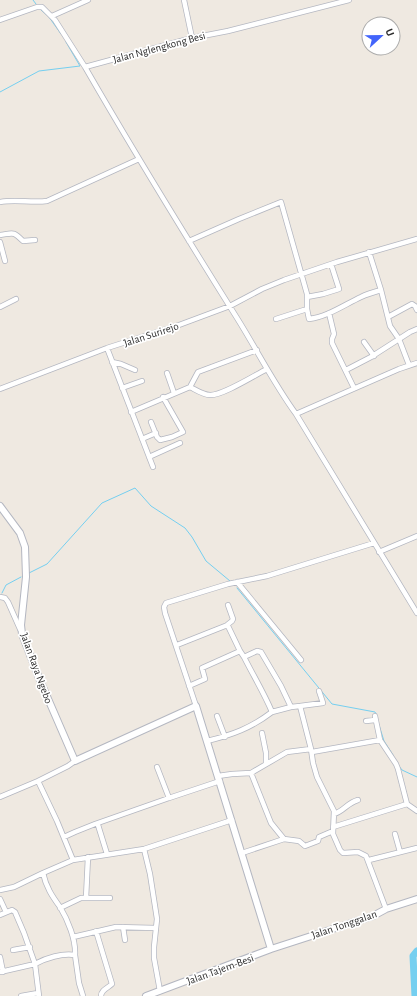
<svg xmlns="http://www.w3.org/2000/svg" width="417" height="996" viewBox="0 0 417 996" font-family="'Alegreya Sans',sans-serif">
<rect width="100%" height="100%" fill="#efe9e1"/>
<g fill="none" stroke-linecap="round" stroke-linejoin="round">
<path stroke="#75cff0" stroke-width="1" d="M33,0L36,4
M41,10L47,15
M49,17L61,34
M0,92L39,71L80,66L66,42
M29,573L47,564L102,503L135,488L151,506L185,528L192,537L206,561L230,581
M237,588L332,704L375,712L376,714
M2,593L6,585L21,577
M379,725L384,741L393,755
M399,766L402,770L417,777"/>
<path stroke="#75cff0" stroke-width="7" d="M415,996L413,956L417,951"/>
<defs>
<path id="minor" d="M184,0L192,38
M52,16L88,0
M0,20L37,7H42L55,20L85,67L192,38L228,31L349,0
M85,67C134,152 185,235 237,318C257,350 274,384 296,414L417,613
M0,202C15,199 31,203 47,201L139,159
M0,235C14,233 13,231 23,241L35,240
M189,241L239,219L281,202L307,294V309
M0,242L5,261
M369,252L381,290L390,326L399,339L409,365
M307,297L323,294L339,289L331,264
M0,307L16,299
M329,313L334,334L332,339V343L354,388
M388,317L412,304L415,306L417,310
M276,319L307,309L309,319C327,317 344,305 361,297C367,294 374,292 381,290
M364,342L374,356
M107,348L153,467
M112,362L121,364L135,370
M346,370L371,357L410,332L417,329
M167,373L174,393
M190,387C196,390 203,395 210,395C222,396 255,375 267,369
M122,388L142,381
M0,389L107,348L179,325L230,306L262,289L284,280L337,262L417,239
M131,412L190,387L198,372L257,350
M296,414L399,369L417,363
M151,422L157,437L160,440L172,437L183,432L163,397
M142,439L156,433
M149,457L180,443
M379,552L417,536
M237,582L301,660
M0,597L5,598L8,602L20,629
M227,625L232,621L233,619L228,605
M177,645L225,626H228L240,651L244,657L257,651L261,652L281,686L291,707L300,706L311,749
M189,686L205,679L202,668L240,651
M196,706L165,613L164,607L166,603L228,584L267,576L374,543
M300,706L323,703L319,691
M272,712L291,707
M217,716L225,737
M375,716L380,740
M366,721L375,720
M262,733L266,753V763
M207,741C232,735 251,728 272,712C264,693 253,675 244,657
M312,752L380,740L396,764L398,769L407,804L333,827
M157,767L169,798L220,781
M251,773L271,823L284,839
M218,776L232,774L251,773L287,752L311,749L313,763L317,777L334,811L333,834L340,850L343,853L358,852L366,856L386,909
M0,797L38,781
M407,804L417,811
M334,814C344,811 347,803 358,800
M98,825L107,854
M395,834L400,852
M64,837L75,832L95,824L169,798
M144,849L150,874L157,919L154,947V958L160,991
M242,853L284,839L299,841L305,846L318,841L319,837L333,831
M73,860L144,849L232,820
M369,860L417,848
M0,890L14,887L43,873
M86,898L88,857
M0,899L6,912
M60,908L81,898H110
M0,915L12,910L15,912L24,933L35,964L0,972
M123,927L125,940
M96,931L112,984C108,988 101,990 101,996
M73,937L116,927L156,928
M13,950L30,947
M75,955L79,983L83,996
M0,957L3,972
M21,996L38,993
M39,996L35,964C46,958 62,953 75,955C76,940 68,920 60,907C52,896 46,887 43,873L73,860L57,821L38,781L68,766L75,761"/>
<path id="tertiary" d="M0,506L20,533L25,547L26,577L21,625L22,634L39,678L75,761L196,706L271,949
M146,996L271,949L373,916L386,909L417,899"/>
</defs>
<use href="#minor" stroke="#b4b7c1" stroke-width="6"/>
<use href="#tertiary" stroke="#b4b7c1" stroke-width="8"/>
<use href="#minor" stroke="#fff" stroke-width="4.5"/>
<use href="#tertiary" stroke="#fff" stroke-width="6"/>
</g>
<g text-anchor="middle" stroke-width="3.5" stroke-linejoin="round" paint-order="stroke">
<g font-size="11" fill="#2e2e2e" stroke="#fff">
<text transform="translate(159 47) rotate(-15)" y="4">Jalan Nglengkong Besi</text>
<text transform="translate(151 334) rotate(-18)" y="4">Jalan Surirejo</text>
<text transform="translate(37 668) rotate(70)" y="4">Jalan Raya Ngebo</text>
<text transform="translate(344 924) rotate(-19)" y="4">Jalan Tonggalan</text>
<text transform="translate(220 969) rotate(-20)" y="4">Jalan Tajem-Besi</text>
</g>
</g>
<g transform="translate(381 36) rotate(68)"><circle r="19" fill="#ffffff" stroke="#ababab"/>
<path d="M0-3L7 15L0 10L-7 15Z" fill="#4264fb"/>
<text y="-6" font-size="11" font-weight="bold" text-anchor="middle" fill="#2e2e2e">U</text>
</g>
</svg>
